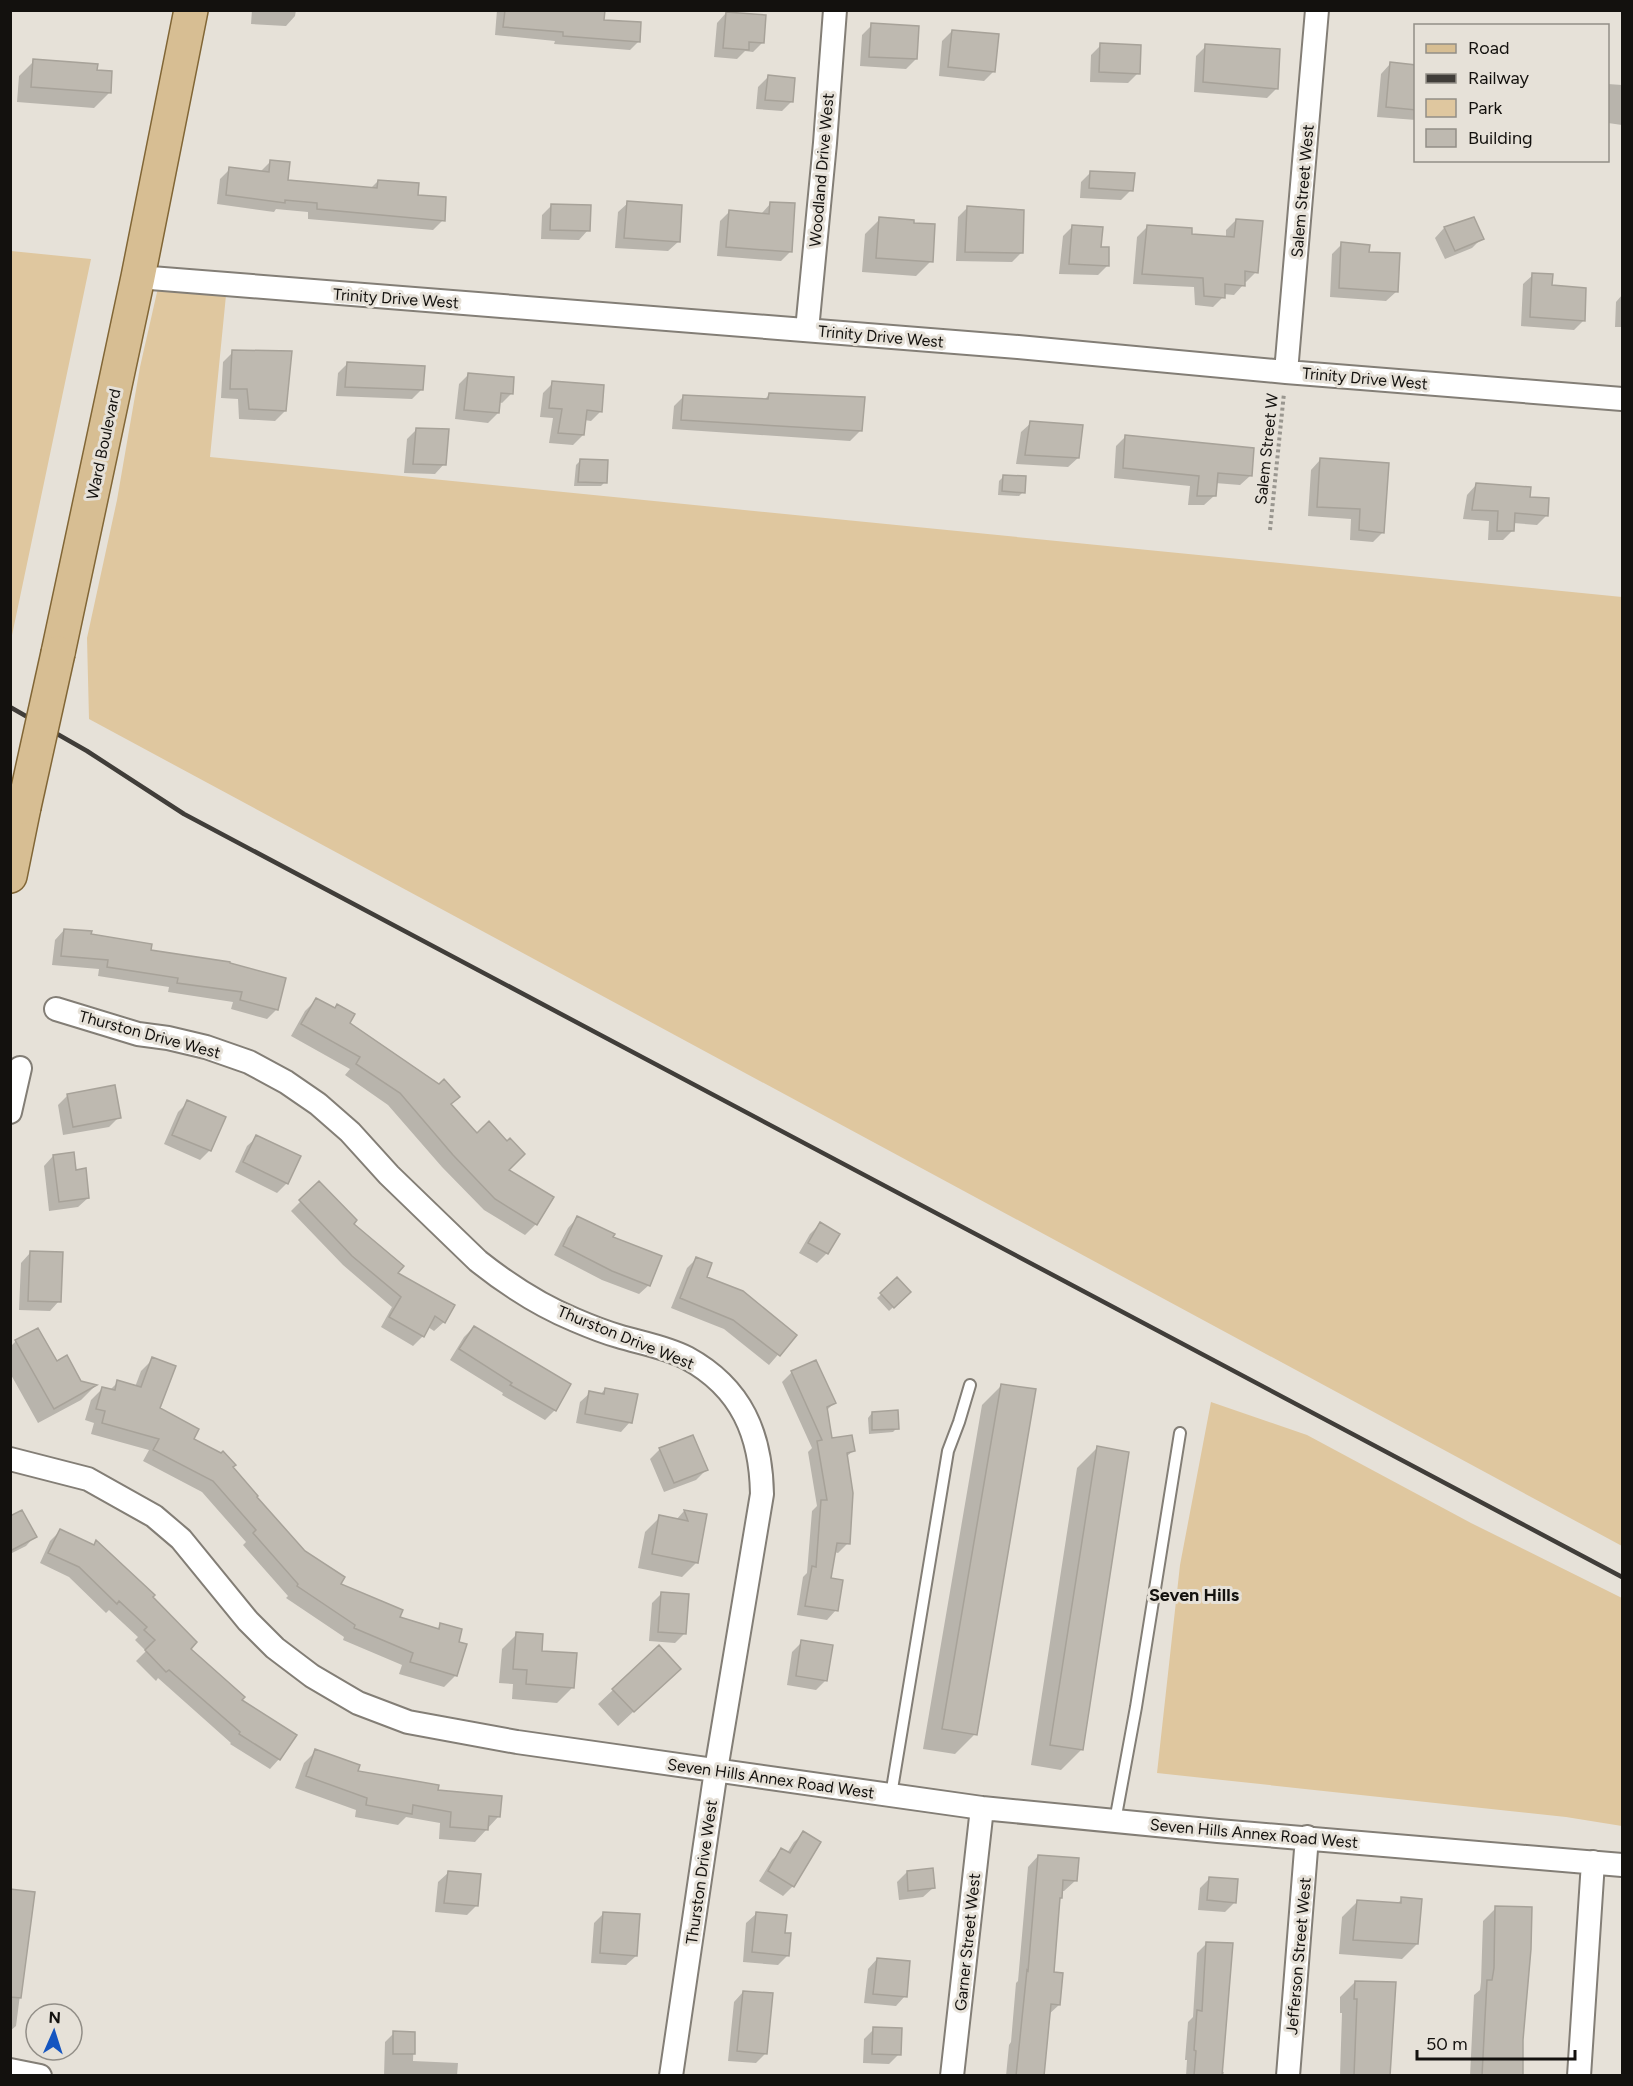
<svg xmlns="http://www.w3.org/2000/svg" width="1633" height="2086" viewBox="0 0 1633 2086" font-family="Figtree,sans-serif">
<rect width="100%" height="100%" fill="#e6e1d8"/>
<path fill="#dfc79f" d="M11,251L91,259L11,640L10,251Z
M160,279L227,285L210,457L1622,597V1546L89,719L87,638L117,500L140,367Z
M1211,1402L1307,1435L1471,1523L1622,1598V1826L1566,1817L1157,1773L1180,1565Z"/>
<path fill="#0003" d="M252,10H296L295,16L286,26L251,24Z
M497,10H603L602,22L639,41L630,50L554,44L555,41L495,35Z
M726,13L763,42L753,52L745,51L737,59L714,57L717,23Z
M872,25L916,59L906,69L860,66L862,35Z
M952,31L994,71L984,81L939,76L942,41Z
M1101,45L1138,73L1128,83L1090,82L1091,55Z
M1206,46L1277,88L1267,98L1194,92L1196,56Z
M34,61L95,71L109,93L94,108L17,102L19,76Z
M1390,64L1416,66V120L1377,117L1381,74Z
M768,77L792,101L782,111L756,109L758,87Z
M1608,84L1622,85V130V125L1608,123Z
M271,161L286,181L370,189L378,181L416,196L443,220L433,230L308,219V212L276,209L274,212L217,204L220,179L230,169L261,171Z
M1091,172L1131,190L1121,200L1080,198L1081,182Z
M628,203L678,242L668,251L615,248L618,212Z
M771,203L791,251L781,261L717,256L720,221L730,211L761,214Z
M552,205L588,230L579,240L541,239L542,215Z
M968,207L1022,252L1012,262L956,261L958,217Z
M880,219L931,261L916,276L862,272L865,234Z
M1236,220L1256,272L1246,282L1244,281L1243,285L1234,295L1223,294V297L1213,307L1195,305L1194,287L1133,284L1137,237L1147,227L1190,235L1226,238V230Z
M1072,227L1100,248L1108,265L1098,275L1059,274L1063,236Z
M1444,228L1482,238L1472,248L1445,259L1435,238Z
M1342,244L1367,253L1396,292L1386,301L1330,297L1332,254Z
M1533,275L1551,287L1584,320L1574,330L1521,326L1523,284Z
M1622,295V327H1615L1616,302Z
M233,352L285,411L275,421L239,419L238,399L221,398L223,362Z
M347,364L421,390L412,399L336,396L338,373Z
M469,374L512,393L502,403L499,402L498,413L488,423L455,419L459,384Z
M553,383L601,411L591,421L584,420L583,435L573,445L549,443L553,418L540,417L543,393Z
M770,394L860,431L850,441L672,429L674,406L684,396L764,400Z
M1031,423L1078,458L1068,467L1016,464L1021,432Z
M416,430L444,464L435,474L404,473L407,439Z
M1125,437L1250,476L1240,485L1215,483L1214,496L1204,505H1188L1190,486L1114,478L1116,446Z
M1320,460L1383,532L1373,542L1350,540L1351,519L1308,516L1311,470Z
M580,461L605,482L601,486H574L576,465Z
M1004,476L1023,492L1019,496L998,495L999,481Z
M1476,485L1528,498L1547,515L1537,525L1513,523V530L1503,540H1488L1489,521L1463,519L1467,495Z
M64,930L149,951L228,963L277,1009L267,1019L231,1009L233,1002L168,992L169,987L98,976L99,969L52,965L55,940Z
M317,999L334,1009L337,1005L348,1024L450,1104L477,1135L507,1143V1170L536,1224L525,1235L484,1210L442,1167L388,1105L345,1075L350,1069L291,1036L305,1011Z
M114,1087L119,1117L109,1127L63,1135L58,1105L67,1096Z
M188,1102L210,1150L200,1160L164,1144L178,1112Z
M257,1137L287,1183L277,1193L235,1172L247,1146Z
M53,1156L75,1171L88,1198L78,1207L49,1211L44,1166Z
M319,1183L351,1224L396,1274L444,1322L434,1331L428,1327L423,1336L413,1346L381,1327L392,1307L343,1265L291,1211Z
M577,1218L611,1238L649,1285L639,1294L602,1280L554,1255L568,1228Z
M820,1224L837,1235L826,1254L817,1263L799,1253L810,1234Z
M30,1253L59,1301L50,1311L19,1310L21,1263Z
M697,1258L705,1278L795,1335L769,1365L724,1329L671,1308L687,1268Z
M897,1280L909,1292L889,1311L877,1298Z
M474,1327L569,1384L555,1410L545,1420L502,1395L503,1393L450,1360L464,1337Z
M16,1341L80,1382L95,1386L81,1400L38,1423L10,1373V1347Z
M153,1359L158,1409L192,1439L231,1468L304,1552L339,1584L398,1618L436,1630L441,1625L457,1643L456,1675L444,1687L399,1674L402,1665L343,1640L344,1637L286,1598L288,1596L243,1545L246,1542L202,1492L143,1461L149,1450L91,1434L94,1423L85,1420L91,1400L103,1388L110,1390L118,1382L135,1387L141,1371Z
M815,1362L834,1403L826,1411L831,1440L853,1451L846,1457L848,1543L838,1553L834,1552L829,1579L836,1610L827,1620L797,1615L803,1577L807,1573L812,1511L817,1506L808,1452L812,1448L782,1382L791,1373Z
M1002,1385L975,1734L955,1754L923,1749L982,1405Z
M605,1389L630,1422L621,1432L576,1423L580,1402L590,1393L600,1395Z
M872,1413L897,1428L893,1432L869,1434L868,1418Z
M1097,1448L1081,1750L1061,1770L1031,1765L1077,1468Z
M660,1449L706,1470L696,1480L664,1492L650,1459Z
M684,1511L706,1516L697,1562L682,1577L638,1568L645,1532L660,1517L676,1520Z
M10,1518L35,1536L26,1546L10,1554Z
M60,1531L92,1546L96,1542L151,1597L189,1649L240,1701L279,1759L270,1769L230,1744L231,1743L158,1678L156,1681L136,1661L146,1651L135,1640L138,1637L109,1610L106,1613L69,1577L40,1563L50,1541Z
M662,1593L684,1634L675,1643L649,1641L652,1603Z
M517,1634L540,1652L572,1688L557,1703L512,1699L513,1684L499,1683L502,1649Z
M802,1642L826,1680L816,1690L787,1685L792,1652Z
M664,1683L618,1726L598,1704L613,1690Z
M316,1751L356,1772L436,1792L498,1817L475,1842L439,1839L440,1823L406,1817L398,1825L355,1817L356,1810L295,1788L304,1763Z
M804,1833L793,1886L783,1896L759,1881L772,1860L782,1850L787,1853L794,1842Z
M1038,1856L1075,1881L1064,1891H1061L1058,1900L1052,1974L1059,2005L1048,2015L1043,2076H1006L1009,2045L1011,2042L1016,1983L1018,1981L1028,1867Z
M907,1872L933,1888L923,1897L899,1900L897,1882Z
M448,1873L477,1905L467,1915L435,1912L438,1882Z
M1210,1878L1235,1902L1225,1912L1198,1910L1200,1888Z
M10,1891L33,1894L16,2026L10,2031Z
M1402,1899L1417,1944L1402,1959L1339,1954L1342,1917L1357,1902L1396,1905Z
M1496,1908L1522,2040L1521,2076H1470L1474,1995L1480,1990L1481,1982L1483,1921Z
M604,1913L636,1956L626,1965L591,1963L594,1923Z
M756,1914L784,1934L788,1955L778,1965L743,1962L746,1923Z
M1207,1943L1221,2072H1224L1223,2076H1186L1187,2060H1185L1188,2022L1193,2017L1197,1953Z
M877,1959L905,1996L896,2006L864,2003L868,1969Z
M1355,1982L1389,2076H1340L1342,2013H1340V1997Z
M743,1992L766,2053L756,2063L728,2061L734,2002Z
M874,2029L899,2054L889,2064L863,2063L864,2039Z
M394,2033H414L413,2061L458,2063L457,2076H384L385,2042Z"/>
<path fill="#beb9b0" stroke="#a7a299" stroke-width="1.5" d="M505,10H605L604,20L641,22L640,42L563,36V32L503,27Z
M726,12L766,15L764,43L749,42V50L723,48Z
M871,23L919,26L917,59L869,57Z
M952,30L999,34L995,72L948,67Z
M1100,43L1141,45L1140,74L1099,72Z
M1205,44L1280,49L1278,89L1203,82Z
M33,59L98,64L97,70L112,71L111,93L31,87Z
M1390,62L1416,65V110L1386,107Z
M768,75L795,78L793,102L765,100Z
M270,160L290,162L288,180L377,188L378,180L419,183L418,195L446,197L445,221L317,209V203L285,200V203L226,195L229,167L269,172Z
M1090,171L1135,173L1133,191L1089,188Z
M627,201L682,205L680,242L624,238Z
M770,202L795,203L792,252L726,247L729,210L769,214Z
M551,204L591,205L590,231L550,230Z
M967,206L1024,210L1023,253L965,252Z
M879,217L914,220V223L935,224L933,262L876,258Z
M1474,217L1484,239L1455,251L1444,227Z
M1236,219L1263,221L1258,273L1245,271V286L1225,284V298L1204,296L1203,278L1142,274L1147,225L1192,228V234L1234,237Z
M1072,225L1103,227L1101,247H1109V266L1069,264Z
M1341,242L1370,245L1369,252L1400,253L1398,292L1339,288Z
M1532,273L1553,274L1552,285L1586,288L1585,321L1530,317Z
M232,350L292,351L286,411L249,409L247,389H230Z
M347,362L425,366L423,390L345,387Z
M468,373L514,377L513,394L501,393L499,413L464,410Z
M552,381L604,385L602,412L587,410L584,435L558,433L562,409L549,408Z
M769,393L865,397L862,431L681,420L683,395L768,399Z
M1030,421L1083,425L1079,458L1025,455Z
M416,428L449,429L446,465L413,464Z
M1125,435L1254,448L1252,476L1218,473L1216,496H1197L1199,476L1123,468Z
M1320,458L1389,463L1384,533L1359,530L1360,509L1317,507Z
M580,459L608,460L607,483L578,482Z
M1003,475L1026,476L1025,493L1002,491Z
M1476,483L1531,487L1530,497L1549,498L1548,516L1515,513L1514,531H1497L1498,511L1472,510Z
M64,929L92,931L91,934L152,944L151,950L230,962V963L286,978L278,1010L240,1000L242,992L177,983L178,978L107,967L108,960L61,956Z
M316,998L335,1008L337,1004L355,1014L350,1023L439,1084L444,1079L460,1097L451,1104L477,1133L489,1121L507,1141L510,1138L525,1154L509,1170L554,1197L537,1225L495,1199L453,1155L400,1093L356,1064L360,1057L301,1024Z
M115,1085L121,1118L73,1127L67,1094Z
M187,1100L226,1117L211,1151L172,1135Z
M256,1135L301,1156L288,1184L243,1162Z
M74,1152L76,1170L86,1168L89,1198L59,1202L53,1155Z
M319,1181L357,1220L354,1224L404,1266L398,1273L455,1305L445,1323L435,1316L424,1337L389,1317L401,1297L352,1256L299,1200Z
M577,1216L615,1234L613,1237L662,1256L650,1286L612,1271L563,1246Z
M820,1222L840,1234L828,1254L808,1243Z
M30,1251L63,1252L61,1302L28,1301Z
M696,1257L712,1263L707,1277L743,1291L797,1335L780,1356L733,1320L680,1298Z
M897,1277L911,1292L894,1308L880,1293Z
M474,1326L571,1384L556,1411L510,1385L512,1383L459,1349Z
M38,1328L57,1361L67,1355L81,1381L97,1385L54,1409L15,1340Z
M152,1357L176,1366L160,1408L199,1429L194,1439L221,1453L223,1451L236,1465L233,1467L258,1496L257,1497L305,1551L345,1577L341,1584L403,1610L400,1617L439,1629L440,1623L462,1629L459,1642L467,1644L457,1676L410,1662L413,1653L354,1628L355,1625L297,1586L298,1584L253,1533L256,1530L213,1481L153,1450L159,1439L102,1423L105,1411L96,1409L102,1387L115,1390L117,1380L141,1387Z
M816,1360L836,1403L827,1407L832,1438L852,1435L855,1451L847,1453L853,1493L850,1544L837,1543L831,1578L843,1580L838,1611L805,1606L812,1566L816,1567L821,1500H827L817,1441L822,1440L791,1371Z
M1001,1384L1036,1389L977,1735L942,1729Z
M605,1388L638,1394L632,1423L585,1414L589,1391L604,1394Z
M898,1410L899,1429L872,1430V1412Z
M693,1435L708,1470L674,1483L659,1448Z
M1097,1446L1129,1452L1083,1750L1050,1745Z
M22,1510L37,1537L10,1551V1516Z
M684,1510L707,1514L698,1563L652,1554L659,1515L688,1521Z
M60,1529L94,1545L96,1540L155,1595L153,1597L197,1642L191,1649L245,1697L242,1700L297,1735L280,1760L239,1734L240,1732L169,1670L166,1672L145,1650L155,1640L144,1630L147,1627L119,1601L117,1604L79,1567L48,1553Z
M661,1592L689,1594L686,1634L658,1632Z
M516,1632L543,1634L542,1651L577,1653L574,1688L526,1684L527,1670L513,1669Z
M801,1640L833,1645L827,1681L796,1676Z
M659,1645L681,1669L634,1712L612,1689Z
M315,1749L360,1765L358,1771L439,1785L438,1790L502,1796L500,1817L489,1816L488,1830L450,1827L451,1812L413,1805L412,1814L366,1805L367,1798L306,1776Z
M803,1831L821,1842L794,1887L768,1871L781,1848L790,1853Z
M1038,1855L1079,1858L1077,1881L1063,1880L1062,1898H1060L1054,1972L1063,1973L1060,2005L1051,2004L1044,2076H1016L1027,1970L1028,1971Z
M933,1868L935,1888L908,1891L907,1871Z
M448,1871L481,1874L478,1906L444,1903Z
M1209,1877L1238,1879L1236,1903L1207,1900Z
M10,1889L35,1892L21,1998L10,1997Z
M1401,1897L1422,1899L1418,1944L1353,1940L1357,1900L1401,1903Z
M1495,1906L1532,1907L1531,1949L1523,2040V2076H1482L1487,1980H1492L1494,1968Z
M603,1912L640,1914L637,1956L600,1953Z
M756,1912L787,1915L785,1933H791L789,1956L752,1952Z
M1206,1942L1233,1943L1222,2076H1194L1196,2051L1194,2050L1197,2010L1202,2011Z
M877,1958L910,1961L907,1997L873,1994Z
M1355,1981L1396,1982L1390,2076H1354L1357,1999H1354Z
M743,1991L773,1993L767,2054L737,2051Z
M873,2027L902,2028L901,2055L872,2054Z
M393,2031L415,2032V2054H393Z"/>
<g fill="none" stroke-linecap="round" stroke-linejoin="round">
<defs>
<path id="service" d="M891,1795L948,1451L959,1422L970,1385
M1115,1821L1136,1707L1180,1433"/>
<path id="minor" d="M138,277L1018,347L1286,372L1622,399
M807,330L825,143L835,10
M1286,372L1317,10
M56,1009L138,1034L168,1038L206,1047L249,1062L286,1082L318,1104L350,1132L389,1175L478,1261C507,1284 541,1306 575,1320C589,1326 604,1332 618,1336C641,1343 666,1347 687,1358C742,1388 761,1435 762,1494L716,1770L671,2076
M10,1112L20,1068
M10,1459L88,1479L154,1516L181,1539L248,1621L275,1648L312,1676L358,1703L408,1722L517,1742L982,1808L1218,1831L1622,1865
M10,2070L40,2076
M952,2076L982,1808
M1288,2076L1307,1837
M1579,2076L1593,1862"/>
<path id="primary" d="M58,653L138,277L191,10
M10,876L24,807"/>
</defs>
<use href="#service" stroke="#837e76" stroke-width="14"/>
<use href="#minor" stroke="#837e76" stroke-width="26"/>
<use href="#primary" stroke="#816636" stroke-width="36"/>
<path stroke="#99968f" stroke-width="4" stroke-dasharray="3 3" stroke-linecap="butt" d="M1270,530L1284,393"/>
<use href="#service" stroke="#fff" stroke-width="10"/>
<use href="#minor" stroke="#fff" stroke-width="22"/>
<use href="#primary" stroke="#d7be93" stroke-width="33"/>
<path stroke="#403d39" stroke-width="4.5" d="M10,707L87,751L184,814L1622,1577"/>
<defs>
<path id="primary-bridge" d="M24,807L58,653"/>
</defs>
<use href="#primary-bridge" stroke="#816636" stroke-width="36" stroke-linecap="butt"/>
<use href="#primary-bridge" stroke="#d7be93" stroke-width="33"/>
</g>
<g text-anchor="middle" stroke-width="6" stroke-linejoin="round" paint-order="stroke">
<g font-size="16" fill="#13110e" stroke="#e6e1d8">
<text transform="translate(821 170) rotate(-85)" y="6">Woodland Drive West</text>
<text transform="translate(1302 191) rotate(-85)" y="6">Salem Street West</text>
<text transform="translate(396 298) rotate(4)" y="6">Trinity Drive West</text>
<text transform="translate(881 336) rotate(5)" y="6">Trinity Drive West</text>
<text transform="translate(1365 378) rotate(5)" y="6">Trinity Drive West</text>
<text transform="translate(103 444) rotate(-78)" y="6">Ward Boulevard</text>
<text transform="translate(1266 449) rotate(-84)" y="6">Salem Street W</text>
<text transform="translate(150 1034) rotate(15)" y="6">Thurston Drive West</text>
<text transform="translate(626 1337) rotate(22)" y="6">Thurston Drive West</text>
<text transform="translate(771 1778) rotate(8)" y="6">Seven Hills Annex Road West</text>
<text transform="translate(1254 1833) rotate(5)" y="6">Seven Hills Annex Road West</text>
<text transform="translate(701 1872) rotate(-82)" y="6">Thurston Drive West</text>
<text transform="translate(967 1942) rotate(-84)" y="6">Garner Street West</text>
<text transform="translate(1298 1956) rotate(-85)" y="6">Jefferson Street West</text>
</g>
<g font-size="18" font-weight="bold" fill="#13110e" stroke="#e6e1d8">
<text x="1194" y="1601">Seven Hills</text>
</g>
</g>
<rect width="1633" height="2086" fill="none" stroke="#13110e" stroke-width="24"/>
<rect x="1414" y="24" width="195" height="138" fill="#e6e1d8" stroke="#928e87" stroke-width="1.5"/>
<rect x="1426" y="44" width="30" height="9" fill="#d7be93" stroke="#928e87" stroke-width="1.5"/>
<text x="1468" y="54" font-size="18" fill="#13110e">Road</text>
<rect x="1426" y="74" width="30" height="9" fill="#403d39" stroke="#928e87" stroke-width="1.5"/>
<text x="1468" y="84" font-size="18" fill="#13110e">Railway</text>
<rect x="1426" y="99" width="30" height="18" fill="#dfc79f" stroke="#928e87" stroke-width="1.5"/>
<text x="1468" y="114" font-size="18" fill="#13110e">Park</text>
<rect x="1426" y="129" width="30" height="18" fill="#beb9b0" stroke="#928e87" stroke-width="1.5"/>
<text x="1468" y="144" font-size="18" fill="#13110e">Building</text>
<g transform="translate(54 2032) rotate(3)"><circle r="28" fill="#e6e1d8" stroke="#928e87" stroke-width="1.5"/>
<path d="M0-4.5L10 22L0 15L-10 22Z" fill="#1455c0"/>
<text y="-9" font-size="16" font-weight="bold" text-anchor="middle" fill="#13110e">N</text>
</g>
<path d="M1417 2050v9h158v-9" fill="none" stroke="#13110e" stroke-width="3"/>
<text x="1426" y="2050" font-size="18" fill="#13110e" stroke="#e6e1d8" stroke-width="4.5" paint-order="stroke">50 m</text>
</svg>
